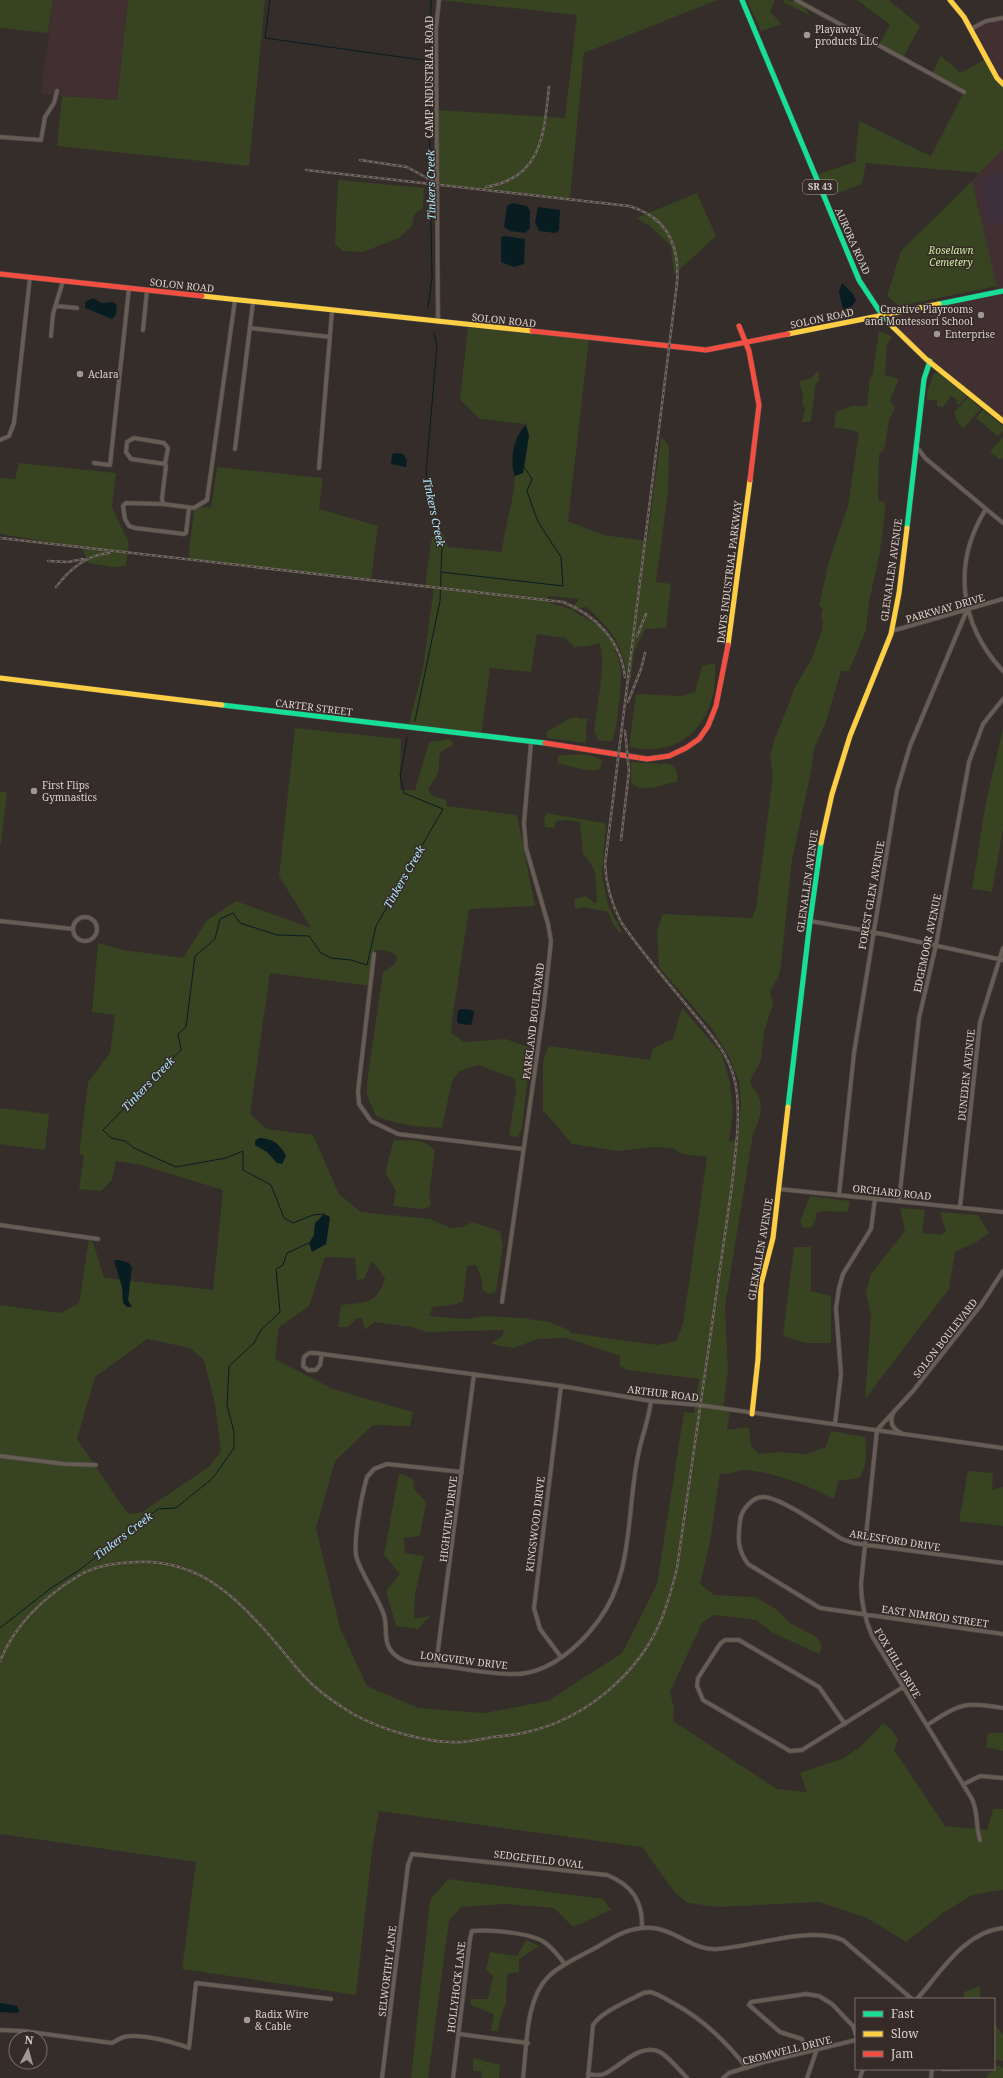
<svg xmlns="http://www.w3.org/2000/svg" width="1003" height="2078" viewBox="0 0 1003 2078" font-family="'Noto Serif',serif">
<rect width="100%" height="100%" fill="#342d2a"/>
<path fill="#412f32" d="M53,0H128L117,100L41,94Z
M1003,18V84L971,29L986,21Z
M1003,150V421L930,361L884,317L998,292L972,181Z"/>
<path fill="#3e303a" d="M1003,172V223L988,226L978,178Z"/>
<path fill="#374321" fill-rule="evenodd" d="M0,0H53L48,33L0,28Z
M128,0H265L249,166L57,146L62,96L117,100Z
M439,0H717L584,53L570,199L437,185L436,110L565,118L577,15Z
M747,0H775L770,12L782,24L761,31Z
M783,0C794,0 805,4 809,15L784,3Z
M857,0H889L920,26L903,58L879,45L890,25Z
M941,56L961,73L987,58L1003,84V150L979,173L866,163L862,184L824,198L815,175L855,162L859,121L931,156L964,92L932,74Z
M338,180L424,188L423,208L414,215L412,226L399,238L363,252L343,251L335,244Z
M972,181L997,286L899,306L887,296L901,251Z
M697,193L716,236L674,275L671,246L650,226L636,218Z
M468,326L589,339L568,521L603,535L647,541L661,436L669,446L668,492L656,582L671,584L666,628L645,629L634,652L630,684C620,643 618,637 587,607L572,610C583,617 598,623 607,634C613,641 620,662 621,671C621,685 618,729 612,741H599L594,732C596,712 607,660 599,643L588,646L574,647L565,638L537,634L531,672L490,668L481,737L408,728L423,668L434,587L425,586L432,537L443,534L448,547L502,552C504,527 514,502 515,476L523,473L529,436L526,424L480,419L460,400ZM550,596L579,599L571,609L544,601Z
M879,331L891,336V339L887,344L885,375L899,379L890,400L895,408L889,420L885,447L879,455L878,500L886,503L880,552L869,602L866,630L849,671H841L826,722L814,749L811,771L792,860L781,965L778,978L770,991L773,1004L764,1032L761,1060L750,1081C752,1088 757,1091 759,1097C764,1109 758,1124 753,1134L725,1307L728,1370L723,1409L730,1410L727,1430L749,1427L751,1446L759,1454L780,1452L807,1454L826,1447L831,1431L865,1437C866,1453 868,1465 859,1478L838,1481L834,1499C805,1484 777,1473 745,1470C736,1470 729,1476 720,1473L710,1543L700,1584L714,1595L755,1597L776,1609L790,1623L817,1637L822,1647L819,1654L773,1633L756,1620L713,1615L702,1623L670,1692L674,1708L673,1721L777,1789L807,1792L800,1773L844,1758L861,1746L883,1723L892,1730L898,1740L894,1750L945,1826L987,1830L993,1809H1003V1890L972,1895L943,1913L906,1942L867,1918L819,1902L719,1907L688,1903L675,1893L642,1847L379,1811L372,1851L356,1995L182,1969L196,1862L0,1834V1305L60,1313L79,1303L89,1240L93,1242L104,1278L213,1290L223,1190L141,1165L116,1161L112,1180L101,1191L79,1189L84,1155L79,1154L88,1082L110,1053L115,1015L92,1012L98,943L124,950L183,958L207,920L236,901L311,928L279,876L295,728L401,739L400,790H415L429,742L449,739L453,742L452,746C431,753 444,762 437,775C435,780 431,784 428,789L431,795L446,800L447,806L517,815L535,906L469,909L452,1020L451,1033L464,1042L506,1039L531,1048L522,1128L518,1137L511,1136L509,1134L516,1091L515,1079L478,1065L460,1071L452,1081L442,1128C419,1127 397,1125 376,1116L367,1095V1083L383,972L395,964L397,956L388,951L375,950L371,986L270,973L250,1114L267,1129L313,1135L339,1194L361,1212L430,1219L451,1228L463,1227L472,1222L500,1231L503,1246L496,1291L490,1294L482,1290V1280L476,1265L467,1266L463,1301L456,1304L433,1307L429,1316L466,1319L485,1316L521,1318L550,1322L571,1331L570,1333L658,1345L676,1341L683,1324L707,1157L682,1154L672,1148L652,1147L618,1151L572,1144L543,1110V1067L544,1057L549,1046L650,1060L653,1048L673,1039L682,1008L722,1054L730,1083L733,1111L729,1142L738,1139L741,1104L739,1081L728,1055L712,1029L659,967L657,930L663,914L752,918L756,908L773,776L770,757L774,741L796,685L811,660L822,630L823,621L821,615L823,608L819,606L829,561L848,506L859,432L834,427L836,412L852,406H867L870,377H872ZM275,1142L282,1149L286,1156L277,1163L267,1152L255,1145ZM330,1217L326,1244L314,1235L315,1222ZM325,1257L355,1258L357,1280L364,1279L372,1261L385,1278C376,1305 366,1302 341,1305L338,1327H348L357,1318H362L365,1330L374,1322L412,1327L427,1332L504,1330L502,1336L491,1344L513,1348L539,1339L567,1338L620,1356V1366L628,1370L699,1379L694,1413L684,1412L657,1584L622,1653L548,1701L484,1713L418,1708L367,1686L340,1628L316,1528L335,1461L373,1425L410,1426L413,1412L333,1389L275,1359L279,1327L309,1306ZM147,1339L190,1348L204,1360L215,1404L221,1451L210,1466L142,1512L128,1514L77,1439L95,1377Z
M817,372H819V381L816,383L811,420L810,422H802L805,409L802,404L803,396L799,381L812,378Z
M934,373H938L967,396L959,405L956,404L958,401L951,396L943,407L937,406V400H927V392Z
M968,397L981,408L964,428L958,423L954,413Z
M983,410L1003,426V431L998,436L976,418Z
M1003,437V458L1000,460L990,451Z
M19,463L116,473L112,507L129,543L126,566L112,567L88,563L82,547L0,534V478L15,479Z
M217,467L323,478L319,509L378,526L371,580L188,559L194,511L201,507L211,508Z
M715,663C719,717 686,760 629,747L636,694L681,696L695,692L702,666Z
M577,717L580,719H588C584,727 588,735 585,743L548,738L546,733L548,730C559,727 565,718 577,717Z
M1003,729V829L992,892L972,889L986,802Z
M559,755C573,756 590,751 602,761L600,769C588,774 572,765 559,764L557,759Z
M631,762L670,764L676,769L678,782C662,783 646,795 631,783Z
M0,792H7L1,844H0Z
M546,813L604,823L606,826L602,875L608,905L622,932L620,933L613,924L608,912L583,907L575,909L574,899L586,896L595,903L597,902L595,872L590,862L583,854L580,822L566,820L556,821L554,828L545,827L544,820Z
M0,1108L49,1114L45,1150L0,1144Z
M394,1140C411,1141 424,1137 435,1151L429,1195L431,1203L429,1207L422,1209L393,1206L396,1191L386,1174L387,1165Z
M810,1196L850,1201L848,1210L846,1212L822,1211L816,1213V1219L812,1227L803,1228L800,1221Z
M900,1208L925,1210L922,1233L941,1235L946,1231L940,1212L978,1215L989,1233L978,1241L955,1252L949,1289L865,1399L871,1317L866,1292L871,1274L905,1231Z
M794,1247H811V1291L831,1296V1343H806L783,1336Z
M968,1471L993,1473L992,1490L1003,1487V1526L959,1521Z
M399,1473L413,1479L414,1489L426,1502L420,1536L404,1538L405,1553L424,1556L415,1594L414,1619L430,1616L418,1629L396,1626L386,1591L400,1574L384,1555Z
M988,1733H1003V1751L986,1747Z
M448,1879L603,1899L611,1910L573,1927L554,1908L506,1904L461,1907L449,1921L428,2078H411L430,1900Z
M526,1940L539,1946L519,1959V1972L507,1974L506,2003L500,2019L498,2031H491L494,2014L470,2005L471,1999H488L493,1976L486,1969L490,1952L517,1956Z
M980,1986V1999H964V1992Z
M994,2023L1003,2035V2061L994,2059Z
M473,2058L500,2065L499,2078H481L482,2071H473Z
M998,2065L1003,2068V2078H985Z"/>
<path fill="#081d22" d="M512,203L527,206L530,211V228L525,233L510,231L504,227L507,206Z
M538,207L560,210L559,230L556,233L539,231L535,222Z
M505,236L525,239L524,264L514,267L501,262V237Z
M842,283L853,294L856,300L852,306L845,309H843L839,292Z
M93,298L102,303L112,302L116,304C117,311 117,315 112,319L85,308V302Z
M526,425L529,436L523,473L515,476C509,461 514,435 526,425Z
M397,453L403,454L407,460L406,467L391,464L392,454Z
M463,1009L472,1010L474,1013L471,1025L460,1024L457,1022L458,1010Z
M259,1138C272,1138 280,1144 286,1156L282,1164L277,1163L267,1152L255,1145V1141Z
M324,1214L330,1217L326,1244L312,1252L309,1243L314,1235L315,1223Z
M114,1260H119L129,1263L132,1267L128,1300L132,1307H127L123,1303L122,1287Z
M0,2003L17,2006L19,2011L18,2013L0,2012Z"/>
<g fill="none" stroke-linecap="round" stroke-linejoin="round">
<path stroke="#081d22" stroke-width="1" d="M270,0L265,38L429,61
M428,308L432,278L429,111L431,0
M441,572L563,586L561,557L538,522L527,491L532,479L524,467
M415,721L440,601L442,547L426,473L437,346L434,333
M324,1214L313,1215L293,1223L284,1218L271,1185L243,1170V1151L226,1158L176,1167L134,1148L125,1141L111,1138L103,1130L181,1050L178,1034L186,1027L195,956L215,939L220,919L233,913L240,923L277,935L309,936L321,953L331,958L351,960L367,965L376,926L443,809L404,793L400,776L407,738
M0,1628L51,1588L78,1571L158,1509L176,1508L213,1478L234,1448V1432L227,1405L229,1366L254,1343L261,1330L280,1312L276,1269L283,1265L287,1253L309,1243"/>
<defs>
<path id="street" d="M796,0L964,92
M971,29L986,21L1003,18
M0,137L41,140L45,117L54,103L57,91
M56,306L77,308
M438,322L436,29L439,0
M250,328L330,337
M143,330L147,290
M51,336L53,314L63,281
M0,440L9,436L14,423L30,277
M916,446L925,458L1003,523
M235,449L253,302
M94,463L110,465L129,288
M165,464L168,448L164,443L134,438L127,442L126,452L131,459L165,464L166,466L162,498L163,504L194,508L207,500L235,300
M319,468L332,311
M163,504L126,503L123,506L125,519L129,526L135,528L184,534L186,533L189,508
M986,509C952,563 959,624 1003,671
M892,631L1003,599
M73 929a12 12 0 1 1 24 0a12 12 0 1 1-24 0Z
M0,921L73,929
M810,921L873,932L1003,960
M374,954L358,1091L359,1104L371,1121L398,1134L523,1149
M779,1189L1003,1212
M839,1195L854,1053L897,790L910,746L967,610
M899,1201L919,1018L936,945L969,762L983,724L1003,699
M960,1207L980,1022L1003,948
M0,1225L98,1239
M502,1302L544,1006L551,941L548,924L526,848L524,823L531,743
M322,1354L320,1365L316,1370H308L303,1366L304,1357L309,1353H315L561,1386L651,1401L699,1405L1003,1448
M893,1414C889,1423 893,1429 901,1433
M835,1424L841,1374L836,1308L839,1288L843,1274L871,1229L875,1199
M877,1430L861,1584C861,1602 865,1619 872,1636L972,1799C979,1815 975,1824 980,1840
M877,1430L913,1391L981,1305L1003,1271
M0,1456L65,1464L96,1465
M462,1472L387,1464L374,1469L367,1477C362,1494 352,1544 357,1559C364,1579 377,1595 384,1615C388,1628 382,1643 394,1654C406,1666 427,1664 443,1666C467,1669 492,1675 517,1674C549,1673 580,1646 598,1621C635,1573 626,1507 639,1451C643,1433 649,1418 651,1401
M1003,1563L853,1543L842,1539C825,1529 782,1498 764,1497C753,1496 741,1510 740,1521C738,1538 737,1549 748,1564L820,1608L1003,1634
M561,1657L540,1629L534,1608L561,1386
M436,1665L474,1374
M845,1724L819,1687L739,1640H725L720,1644L698,1678L697,1686L703,1700L790,1751L802,1750L903,1687
M927,1725C962,1703 962,1702 1003,1708
M964,1784L980,1776L1003,1778
M917,1999C941,1972 964,1932 1003,1928
M0,2030L23,2031L112,2043C116,2041 120,2038 124,2037C139,2033 174,2042 189,2048L196,1983L331,1999
M459,2034L528,2043
M805,2052L802,2039L780,2032L749,2005L751,2002L806,1994L819,1996L832,2004L853,2026L856,2035
M943,2069H959
M588,2074C593,2075 599,2076 604,2074C620,2067 640,2042 660,2052C670,2058 679,2070 687,2078
M382,2078L408,1865L412,1854L607,1875C632,1885 643,1901 642,1928
M453,2078L470,1939L472,1931C488,1929 531,1933 544,1942C553,1948 558,1956 565,1964
M523,2078C527,2047 525,2000 548,1977C561,1964 581,1956 597,1947C615,1936 631,1926 653,1928C676,1930 693,1951 718,1949C756,1946 809,1926 843,1940L912,1999
M588,2078L593,2025C602,2011 629,2001 643,1993L650,1992C659,1994 667,2000 675,2004C705,2021 725,2041 747,2068
M723,2078L729,2073L761,2063L856,2040
M807,2078L817,2049
M860,2078L863,2069
M931,2078L932,2069"/>
<path id="fast" d="M742,0L859,280L878,309L893,327
M939,304L1003,291
M907,528L924,379L930,361
M222,705L545,743
M788,1107L810,921L821,843"/>
<path id="slow" d="M950,0L964,17L997,78L1003,84
M202,296L532,331
M893,327L926,359L1003,421
M788,334L939,304
M728,645L750,480
M0,678L222,705
M821,843L832,794L850,736L891,634L899,593L907,528
M752,1414L758,1359L761,1284L773,1238L788,1107"/>
<path id="jam" d="M0,274L202,296
M739,326L749,351L759,405L750,480
M532,331L706,350L788,334
M545,743L647,759L669,756L686,748L699,739L708,726L716,706L728,645"/>
</defs>
<use href="#street" stroke="#514c49" stroke-width="5"/>
<use href="#fast" stroke="#514c49" stroke-width="6"/>
<use href="#slow" stroke="#514c49" stroke-width="6"/>
<use href="#jam" stroke="#514c49" stroke-width="6"/>
<use href="#street" stroke="#685d54" stroke-width="3.5"/>
<use href="#fast" stroke="#16e098" stroke-width="5"/>
<use href="#slow" stroke="#ffcf43" stroke-width="5"/>
<use href="#jam" stroke="#f24e42" stroke-width="5"/>
<defs>
<path id="rail" d="M360,160L407,167L436,183
M486,187C543,178 544,132 549,87
M0,538L563,602C596,615 621,641 625,677
M48,561L68,562L83,559
M56,587C70,569 86,555 109,553
M637,636L646,614
M628,702L641,669L645,653
M621,840L629,771L625,731
M0,1661C15,1624 44,1597 78,1576C96,1565 116,1563 136,1562C200,1559 239,1599 277,1644C289,1658 300,1674 314,1686C326,1697 340,1706 353,1714C382,1730 429,1744 462,1742C472,1741 483,1739 492,1737C504,1736 516,1735 527,1732C585,1719 639,1674 662,1618C668,1602 673,1585 677,1568L732,1185C735,1155 740,1124 737,1094C734,1057 711,1035 689,1008C666,980 641,952 621,922C611,903 606,886 605,864L677,283C680,246 667,217 629,206L306,170"/>
</defs>
<use href="#rail" stroke="#716862" stroke-width="2.5"/>
<use href="#rail" stroke="#372b27" stroke-width="1" stroke-dasharray="3" stroke-linecap="butt"/>
</g>
<g fill="#a09895" stroke="#372b27" stroke-width="1.5">
<circle cx="807" cy="35" r="4"/>
<circle cx="981" cy="315" r="4"/>
<circle cx="937" cy="334" r="4"/>
<circle cx="80" cy="374" r="4"/>
<circle cx="34" cy="791" r="4"/>
<circle cx="247" cy="2020" r="4"/>
</g>
<g text-anchor="middle" stroke-width="3" stroke-linejoin="round" paint-order="stroke">
<rect fill="#372b27" stroke="#a9a09d" stroke-width="1" x="803" y="180" width="34" height="14" rx="3"/>
<g font-size="9" font-weight="bold" fill="#dad2cf">
<text x="820" y="190">SR 43</text>
</g>
<g font-size="10" fill="#dad2cf" stroke="#372b27" text-anchor="start">
<text x="815" y="33">Playaway<tspan x="815" dy="12">products LLC</tspan></text>
<text x="973" y="313" text-anchor="end">Creative Playrooms<tspan x="973" dy="12">and Montessori School</tspan></text>
<text x="945" y="338">Enterprise</text>
<text x="88" y="378">Aclara</text>
<text x="42" y="789">First Flips<tspan x="42" dy="12">Gymnastics</tspan></text>
<text x="255" y="2018">Radix Wire<tspan x="255" dy="12">&amp; Cable</tspan></text>
</g>
<g font-size="10" fill="#dad2cf" stroke="#372b27">
<text transform="translate(429 77) rotate(-90)" y="4">CAMP INDUSTRIAL ROAD</text>
<text transform="translate(853 241) rotate(66)" y="4">AURORA ROAD</text>
<text transform="translate(182 285) rotate(6)" y="4">SOLON ROAD</text>
<text transform="translate(822 318) rotate(-12)" y="4">SOLON ROAD</text>
<text transform="translate(504 320) rotate(6)" y="4">SOLON ROAD</text>
<text transform="translate(891 570) rotate(-82)" y="4">GLENALLEN AVENUE</text>
<text transform="translate(729 572) rotate(-83)" y="4">DAVIS INDUSTRIAL PARKWAY</text>
<text transform="translate(945 608) rotate(-16)" y="4">PARKWAY DRIVE</text>
<text transform="translate(314 707) rotate(7)" y="4">CARTER STREET</text>
<text transform="translate(807 881) rotate(-82)" y="4">GLENALLEN AVENUE</text>
<text transform="translate(871 895) rotate(-80)" y="4">FOREST GLEN AVENUE</text>
<text transform="translate(927 943) rotate(-78)" y="4">EDGEMOOR AVENUE</text>
<text transform="translate(533 1021) rotate(-83)" y="4">PARKLAND BOULEVARD</text>
<text transform="translate(966 1075) rotate(-84)" y="4">DUNEDEN AVENUE</text>
<text transform="translate(892 1192) rotate(6)" y="4">ORCHARD ROAD</text>
<text transform="translate(760 1249) rotate(-80)" y="4">GLENALLEN AVENUE</text>
<text transform="translate(945 1338) rotate(-52)" y="4">SOLON BOULEVARD</text>
<text transform="translate(663 1393) rotate(7)" y="4">ARTHUR ROAD</text>
<text transform="translate(448 1519) rotate(-83)" y="4">HIGHVIEW DRIVE</text>
<text transform="translate(535 1524) rotate(-83)" y="4">KINGSWOOD DRIVE</text>
<text transform="translate(895 1540) rotate(9)" y="4">ARLESFORD DRIVE</text>
<text transform="translate(935 1616) rotate(8)" y="4">EAST NIMROD STREET</text>
<text transform="translate(464 1660) rotate(7)" y="4">LONGVIEW DRIVE</text>
<text transform="translate(898 1663) rotate(59)" y="4">FOX HILL DRIVE</text>
<text transform="translate(539 1859) rotate(7)" y="4">SEDGEFIELD OVAL</text>
<text transform="translate(387 1971) rotate(-83)" y="4">SELWORTHY LANE</text>
<text transform="translate(456 1987) rotate(-83)" y="4">HOLLYHOCK LANE</text>
<text transform="translate(787 2050) rotate(-14)" y="4">CROMWELL DRIVE</text>
</g>
<g font-size="10" font-style="italic" fill="#ceee9f" stroke="#372b27">
<text x="951" y="254">Roselawn<tspan x="951" dy="12">Cemetery</tspan></text>
</g>
<g font-size="11" font-style="italic" fill="#ace8f9" stroke="#372b27">
<text transform="translate(431 185) rotate(-91)" y="4">Tinkers Creek</text>
<text transform="translate(434 512) rotate(78)" y="4">Tinkers Creek</text>
<text transform="translate(404 877) rotate(-60)" y="4">Tinkers Creek</text>
<text transform="translate(148 1084) rotate(-46)" y="4">Tinkers Creek</text>
<text transform="translate(123 1536) rotate(-37)" y="4">Tinkers Creek</text>
</g>
</g>
<rect x="855" y="1998" width="140" height="72" fill="#372b27" stroke="#786e6a"/>
<rect x="863" y="2011" width="20" height="6" fill="#16e098" stroke="#786e6a"/>
<text x="891" y="2018" font-size="12" fill="#dad2cf">Fast</text>
<rect x="863" y="2031" width="20" height="6" fill="#ffcf43" stroke="#786e6a"/>
<text x="891" y="2038" font-size="12" fill="#dad2cf">Slow</text>
<rect x="863" y="2051" width="20" height="6" fill="#f24e42" stroke="#786e6a"/>
<text x="891" y="2058" font-size="12" fill="#dad2cf">Jam</text>
<g transform="translate(28 2050) rotate(6)"><circle r="19" fill="#372b27" stroke="#786e6a"/>
<path d="M0-3L7 15L0 10L-7 15Z" fill="#a09895"/>
<text y="-6" font-size="11" font-weight="bold" text-anchor="middle" fill="#dad2cf">N</text>
</g>
</svg>
